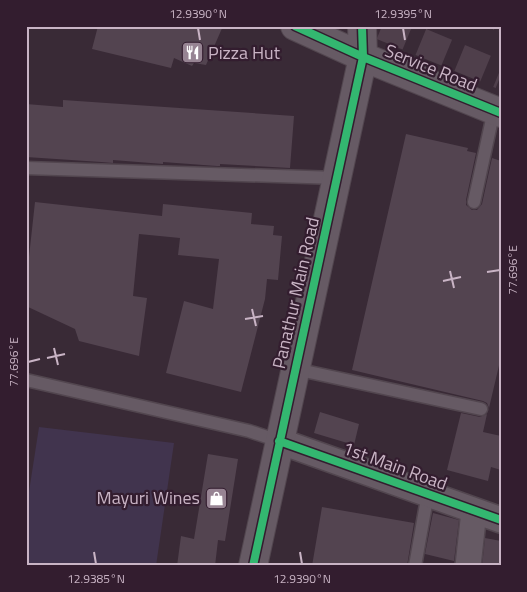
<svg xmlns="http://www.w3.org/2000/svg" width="527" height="592" viewBox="0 0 527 592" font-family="'Titillium Web',sans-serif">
<rect width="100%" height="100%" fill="#392a36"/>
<path fill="#41344e" d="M39,427L174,443L156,566H26V511Z"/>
<path fill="#534450" d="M98,26H223L206,65L194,63L192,66L174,58L171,68L92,49Z
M63,100L294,116L290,168L220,164V166H217L163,162V164L113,160V163L101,162L26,157V104L63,107Z
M406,134L468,148L467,151L476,153L466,200V205L472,210H477L482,204L492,158L501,161V357L489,408L487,403L483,401L352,370Z
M35,202L162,216L163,204L252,213L251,224L274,226L273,235L282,236L278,280L267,279L265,299L241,392L166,373L184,301L213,309L219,259L178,255L180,238L139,234L133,296L147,298L139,356L79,341L75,329L26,306V284Z
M320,412L359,424L354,445L314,433Z
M461,413L480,417L487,414L483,432L501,436V470L491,467L488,481L447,470Z
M208,454L238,459L225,541L218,540L215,566H177L181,536L194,539Z
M322,507L414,523L407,566H312Z
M433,513L459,520L454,561L425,554Z
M485,538L501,541V566H482Z"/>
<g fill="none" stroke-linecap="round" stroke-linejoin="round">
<path stroke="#4f3f4b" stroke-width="28" stroke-dasharray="28 14" stroke-linecap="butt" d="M382,26L501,75"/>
<defs>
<path id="service" d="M26,168L337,178
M474,202L494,110
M295,369L481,409
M26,380L249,431L279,441
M415,566L428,493"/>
<path id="minor" d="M279,441L501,520
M468,566L474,511"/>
<path id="tertiary" d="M295,26L363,57L501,113
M253,566L363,57L362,26"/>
</defs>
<use href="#service" stroke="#52464f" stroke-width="15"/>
<use href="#minor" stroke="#52464f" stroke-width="28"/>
<use href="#tertiary" stroke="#52464f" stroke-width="30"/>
<use href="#service" stroke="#665a64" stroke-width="12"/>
<use href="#minor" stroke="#665a64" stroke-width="25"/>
<use href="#tertiary" stroke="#665a64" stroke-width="28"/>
<path stroke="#645962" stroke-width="4" stroke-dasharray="5 5" stroke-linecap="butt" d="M490,26L501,30"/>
<defs>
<path id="cycleway" d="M295,26L363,57L501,113
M279,441L501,520
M253,566L363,57L362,26"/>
</defs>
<use href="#cycleway" stroke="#331d2f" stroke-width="11"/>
<use href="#cycleway" stroke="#33b770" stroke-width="8"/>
</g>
<path fill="none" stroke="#c9b4c5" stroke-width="2" d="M198,28L200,40M403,28L405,40M450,271L454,288M487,272L500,270M443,281L461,277M252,309L256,326M245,319L263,316M54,348L58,365M47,358L65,354M28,362L40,359M94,552L96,564M300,552L302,564"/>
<defs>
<symbol id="restaurant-square" viewBox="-11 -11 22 22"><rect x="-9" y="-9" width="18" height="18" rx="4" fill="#978493" stroke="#331d2f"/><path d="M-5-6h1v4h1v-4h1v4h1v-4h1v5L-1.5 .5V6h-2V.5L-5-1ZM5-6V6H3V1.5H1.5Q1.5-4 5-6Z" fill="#fff"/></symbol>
<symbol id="shop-square" viewBox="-11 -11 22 22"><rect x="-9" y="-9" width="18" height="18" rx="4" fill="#978493" stroke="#331d2f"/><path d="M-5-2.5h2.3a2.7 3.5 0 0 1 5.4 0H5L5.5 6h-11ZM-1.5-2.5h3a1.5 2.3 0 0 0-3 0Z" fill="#fff"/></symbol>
</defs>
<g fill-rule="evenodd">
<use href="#restaurant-square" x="180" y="40" width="25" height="25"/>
<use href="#shop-square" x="204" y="486" width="25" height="25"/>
</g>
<g text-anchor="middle" stroke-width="4.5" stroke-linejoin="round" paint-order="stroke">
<g font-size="18" fill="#c9b4c5" stroke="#331d2f" text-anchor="start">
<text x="208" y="59">Pizza Hut</text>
<text x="200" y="504" text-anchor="end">Mayuri Wines</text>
</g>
<g font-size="18" fill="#c9b4c5" stroke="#331d2f">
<text transform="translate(431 68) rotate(22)" y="6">Service Road</text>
<text transform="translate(296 293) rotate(-77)" y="6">Panathur Main Road</text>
<text transform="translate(395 466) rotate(20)" y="6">1st Main Road</text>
</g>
</g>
<rect width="527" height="592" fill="none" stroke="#331d2f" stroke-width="55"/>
<rect x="28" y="28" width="472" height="536" fill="none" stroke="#c9b4c5" stroke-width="2"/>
<g font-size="12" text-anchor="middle" fill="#c9b4c5">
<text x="198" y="18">12.9390°N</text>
<text x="403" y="18">12.9395°N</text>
<text transform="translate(513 270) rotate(-90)" y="4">77.696°E</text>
<text transform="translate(14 362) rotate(-90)" y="4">77.696°E</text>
<text x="96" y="583">12.9385°N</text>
<text x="302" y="583">12.9390°N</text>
</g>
</svg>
